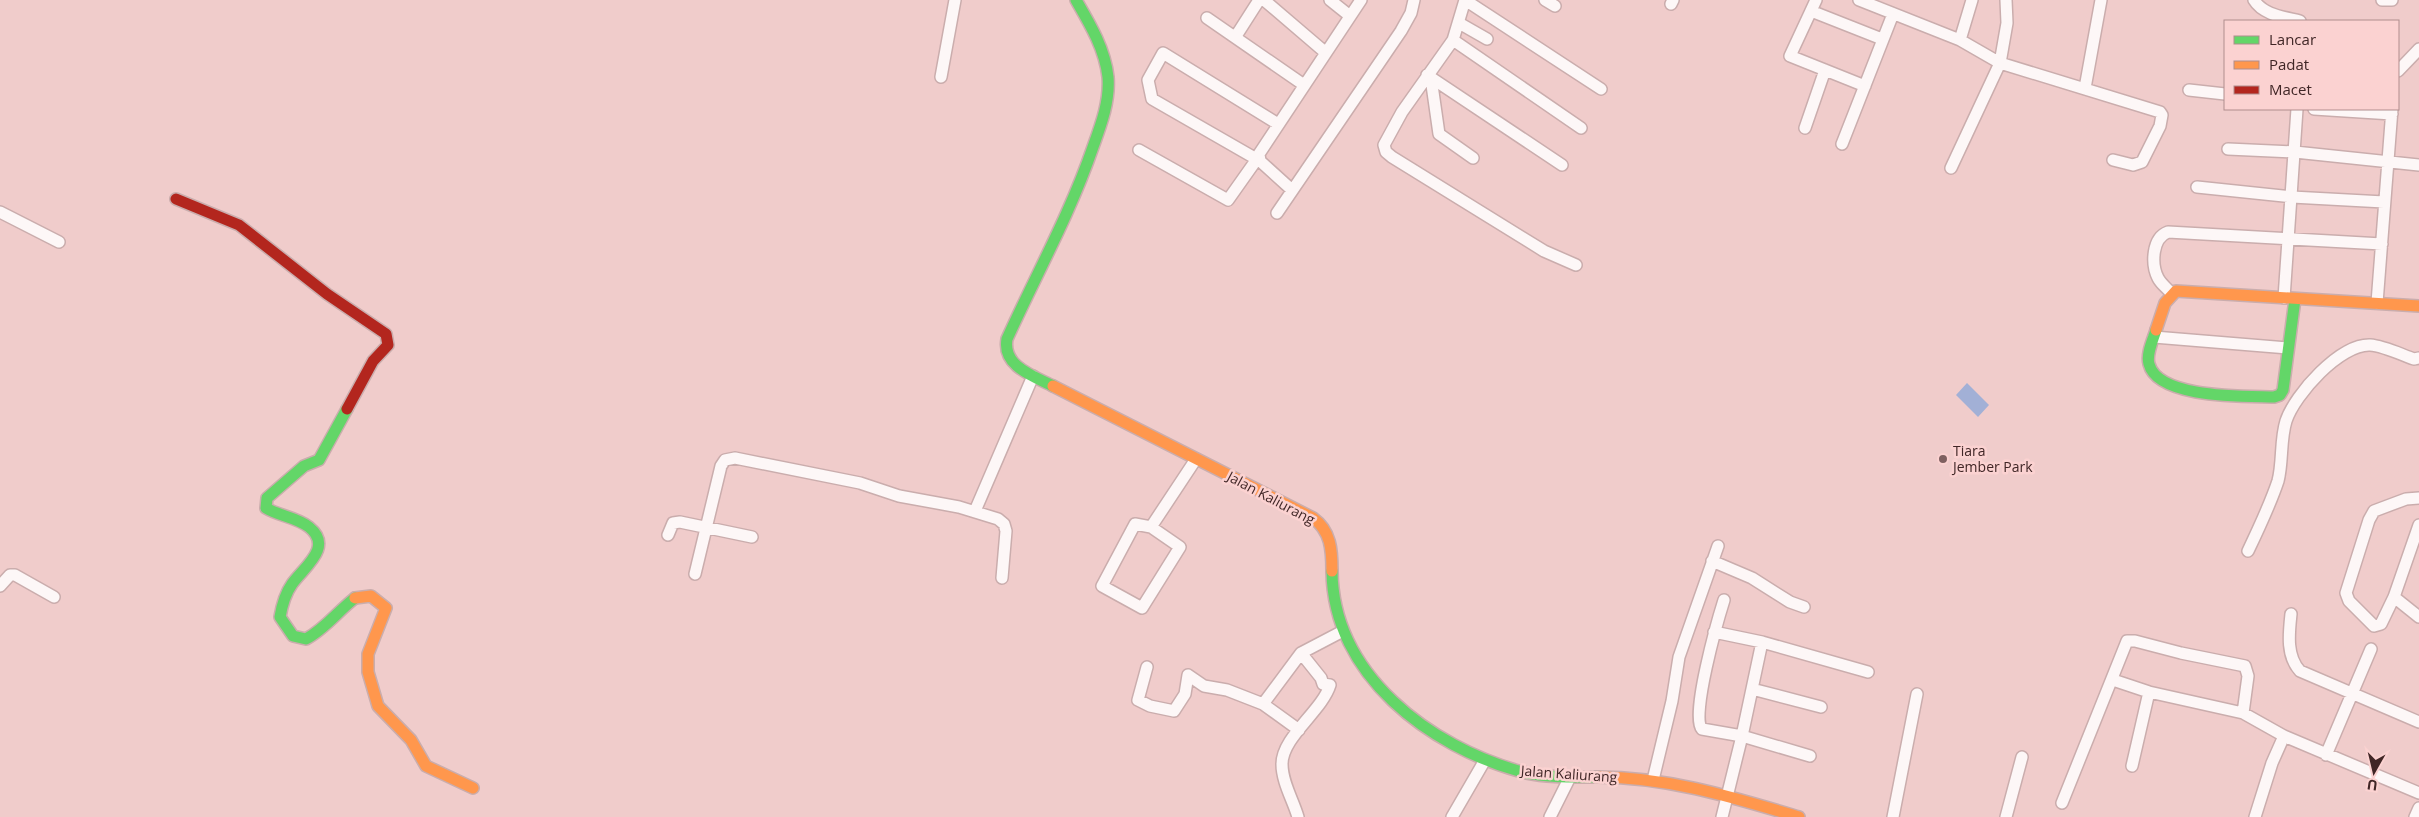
<svg xmlns="http://www.w3.org/2000/svg" width="2419" height="817" viewBox="0 0 2419 817" font-family="'Open Sans',sans-serif">
<rect width="100%" height="100%" fill="#f0cccb"/>
<path fill="#a2b0d6" d="M1967,383L1989,405L1978,417L1956,395Z"/>
<g fill="none" stroke-linecap="round" stroke-linejoin="round">
<defs>
<path id="street" d="M1264,0L1326,53
M1330,0L1350,16
M1545,0L1555,6
M1816,0L1790,56L1825,70
M1859,0L1960,40L2000,63L2160,112L2162,115L2160,126L2142,162L2133,165L2113,160
M2254,0C2263,15 2284,17 2300,21
M2382,0H2392
M1671,4L1673,0
M1811,11L1882,39
M1207,18L1304,85
M1459,23L1487,39
M1236,36L1259,0
M1453,40L1581,128
M1960,40L1972,0
M2398,71L2419,49
M1427,75L1562,165
M941,77L955,0
M1431,78L1439,134L1473,158
M2085,88L2101,0
M2189,90L2225,94
M2314,109L2392,114
M1805,128L1825,70L1865,86
M1842,144L1893,14
M2228,149L2295,152L2419,165
M1139,150L1228,200L1257,159
M1260,161L1152,99L1148,80L1163,53L1278,124
M1951,168L2000,63L2007,23L2006,0
M2197,187L2292,197L2384,202
M1292,190L1260,161L1259,154L1361,0
M0,212L59,242
M1277,213L1401,31L1411,13L1414,0
M1576,265L1544,251L1392,157L1386,152L1384,145L1402,112L1453,40L1465,0L1601,89
M2171,293C2167,288 2161,284 2158,278C2151,264 2152,238 2168,232L2382,244
M2284,298L2297,109
M2377,303L2392,109
M2154,337L2288,348
M2419,498L2406,499L2374,511L2369,520L2346,593L2349,601L2374,626L2381,624L2394,597L2419,525
M975,511L1033,376
M1151,527L1180,547L1142,608L1102,586L1135,524L1151,527L1196,459
M668,535L673,523L680,522L752,537
M2248,551C2259,528 2270,505 2278,481C2283,462 2280,440 2286,421C2295,394 2340,344 2370,345C2384,346 2400,354 2414,359L2419,358
M1712,561L1752,578L1790,602L1804,607
M695,574L721,466L725,460L735,458L860,483L899,496L959,507L998,519L1004,524L1006,531L1002,578
M0,586L10,575H15L54,597
M2394,597L2419,617
M1724,600C1718,619 1690,717 1702,729L1742,736L1762,642
M2291,614C2289,633 2286,656 2300,671L2419,722
M1714,632L1762,642L1868,672
M1147,667L1138,700L1150,706L1174,711L1185,694L1188,675L1204,686L1227,690L1263,704L1299,730
M2113,680L2149,692L2243,713L2284,736L2419,793
M1752,689L1821,707
M1263,704L1301,653L1343,631
M2326,755L2371,649
M2132,766L2149,692
M1653,780L1672,701L1679,657L1718,546
M2062,803L2127,641H2135L2181,653L2245,666L2248,676L2243,713
M1298,817C1293,800 1282,782 1282,764C1282,737 1322,711 1330,685L1323,684L1321,678L1301,653
M1452,817L1485,760
M1550,817L1570,777
M1722,817L1742,736L1810,756
M1893,817L1917,694
M2006,817L2022,757
M2255,817L2272,763L2284,736
M2415,817L2419,808"/>
<path id="fast" d="M2156,330C2153,340 2146,354 2149,364C2158,399 2246,396 2274,397L2280,395L2283,390L2295,299
M1053,386C1033,376 1002,366 1007,339C1036,275 1070,214 1093,147C1101,125 1110,101 1108,77C1105,49 1090,24 1076,0
M347,409L319,460L304,466L267,498L266,508C279,516 296,517 309,527C334,547 304,567 292,584C285,594 282,605 280,617L293,636L306,639C325,629 338,611 355,598
M1332,571C1333,675 1430,747 1522,772C1547,778 1573,777 1598,777"/>
<path id="slow" d="M2156,330L2165,303L2176,291L2419,306
M1053,386L1313,518C1331,531 1332,550 1332,571
M355,598L371,596L386,608L368,654V672L378,706L411,740L426,766L473,788
M1598,777C1668,777 1732,797 1799,817"/>
<path id="jam" d="M176,199L239,225L327,294L386,334L388,345L373,361L347,409"/>
</defs>
<use href="#street" stroke="#caadad" stroke-width="14"/>
<use href="#fast" stroke="#caadad" stroke-width="14"/>
<use href="#slow" stroke="#caadad" stroke-width="14"/>
<use href="#jam" stroke="#caadad" stroke-width="14"/>
<use href="#street" stroke="#fdf7f7" stroke-width="11"/>
<use href="#fast" stroke="#63d668" stroke-width="11"/>
<use href="#slow" stroke="#ff974d" stroke-width="11"/>
<use href="#jam" stroke="#b3261e" stroke-width="11"/>
</g>
<circle fill="#7e6060" stroke="#fbd2d1" stroke-width="2" cx="1943" cy="459" r="5"/>
<g text-anchor="middle" stroke-width="5" stroke-linejoin="round" paint-order="stroke">
<g font-size="14" fill="#402626" stroke="#fbd2d1" text-anchor="start">
<text x="1953" y="456">Tiara<tspan x="1953" dy="16">Jember Park</tspan></text>
</g>
<g font-size="14" fill="#402626" stroke="#fbd2d1">
<text transform="translate(1271 498) rotate(28)" y="5">Jalan Kaliurang</text>
<text transform="translate(1569 774) rotate(4)" y="5">Jalan Kaliurang</text>
</g>
</g>
<rect x="2224" y="20" width="175" height="90" fill="#fbd2d1" stroke="#b08d8d"/>
<rect x="2234" y="36" width="25" height="8" fill="#63d668" stroke="#b08d8d"/>
<text x="2269" y="45" font-size="15" fill="#402626">Lancar</text>
<rect x="2234" y="61" width="25" height="8" fill="#ff974d" stroke="#b08d8d"/>
<text x="2269" y="70" font-size="15" fill="#402626">Padat</text>
<rect x="2234" y="86" width="25" height="8" fill="#b3261e" stroke="#b08d8d"/>
<text x="2269" y="95" font-size="15" fill="#402626">Macet</text>
<g transform="translate(2374 772) rotate(188)" stroke="#fbd2d1" stroke-width="4" paint-order="stroke">
<path d="M0-4L9 19L0 12L-9 19Z" fill="#402626"/>
<text y="-8" font-size="14" font-weight="bold" text-anchor="middle" fill="#402626">U</text>
</g>
</svg>
